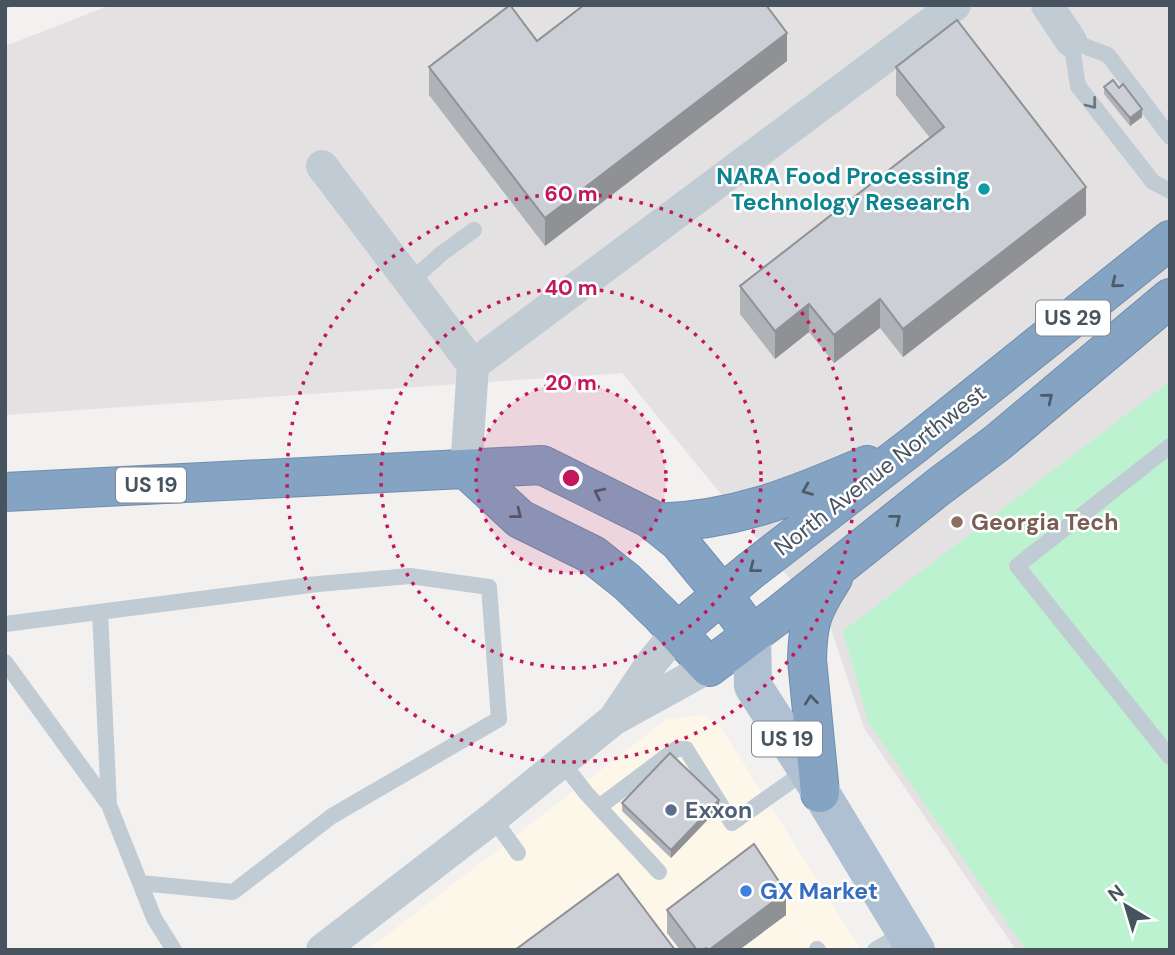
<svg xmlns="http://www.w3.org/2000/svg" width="1175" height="955" viewBox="0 0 1175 955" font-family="'DM Sans',sans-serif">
<rect width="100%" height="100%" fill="#f3f0f0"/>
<path fill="#fdf7ea" d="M704,715L720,726L861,950H368L667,719Z"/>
<path fill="#e4e1e2" d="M111,5H1170V950H1016L864,728L831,629L622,373L5,415V46Z"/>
<path fill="#bdf2d1" d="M1170,381V950H1026L869,723L843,631Z"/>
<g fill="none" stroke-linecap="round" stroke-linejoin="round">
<defs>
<path id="highway" d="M466,469L520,519L593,555L627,582L661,615L709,667L777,616L937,488L997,443L1170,298
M5,492L542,465L649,518L679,542L722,594L752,635
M655,523C735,521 795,496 867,465
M677,632L750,571L915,444L1170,240
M820,793L807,660C808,620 812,611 833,578"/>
</defs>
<use href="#highway" stroke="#708eae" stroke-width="40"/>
<path stroke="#c0cbd3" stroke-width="16" d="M1170,137L1108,55L1071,41L1078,86L1153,182L1170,191
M410,282L441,254L474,230
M1170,446L1017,566L1170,757
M100,612L109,805
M5,624L318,584L410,576L489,587L499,719L332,816L233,892L140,883
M5,662L109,805L154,918L174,950
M562,762L586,793L659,872
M599,807L676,749H686L732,823L807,770
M493,818L518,853
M817,949L818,950
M875,950L904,933"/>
<path stroke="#c0cbd3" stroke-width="32" d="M1047,5L1071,41
M322,166L473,365L466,469
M473,365L955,5
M616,716L653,661L677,632
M322,950L493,818L613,720L709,667"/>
<path stroke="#aec0d1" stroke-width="38" d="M752,635L753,686L807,770L916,950"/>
<use href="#highway" stroke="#85a3c2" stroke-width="38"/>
<path stroke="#b2b5bb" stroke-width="5" d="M5,6L8,5"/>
</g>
<path fill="#afb2b7" d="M537,41L787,61L545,246L429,95V67Z
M896,67L1086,215L903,357L880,328L834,363L809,332L775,359L740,314V286L930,138L896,95Z
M1104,87L1142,117L1130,126L1104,94Z
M622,803L719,808L671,858L622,811Z
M667,910L786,915L739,950H680L667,933Z"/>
<path fill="#8f9195" d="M787,33V61L545,246V218Z
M1142,109V117L1130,126V118Z
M1086,187V215L903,357V329Z
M880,299V328L834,363V335Z
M809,304V332L775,359V331Z
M719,800V808L671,858V850Z
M786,892V915L739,950H709Z"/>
<path fill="#cccfd5" stroke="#8f9195" stroke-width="2" d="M510,5L537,41L584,5H766L787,33L545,218L429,67Z
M957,20L1086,187L903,329L880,299L834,335L809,304L775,331L740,286L944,127L896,67Z
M1113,80L1119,88L1123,84L1142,109L1130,118L1104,87Z
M670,753L719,800L671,850L622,803Z
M754,844L786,892L709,950H708L706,948L703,950H697L667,910Z
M618,874L675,950H515Z"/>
<defs><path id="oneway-chevron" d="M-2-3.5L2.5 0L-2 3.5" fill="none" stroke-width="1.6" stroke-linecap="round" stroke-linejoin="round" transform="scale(1.75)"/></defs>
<use stroke="#6b7882" href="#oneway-chevron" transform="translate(1092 104) rotate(52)"/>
<g stroke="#4d5c69">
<use href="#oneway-chevron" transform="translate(1116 283) rotate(141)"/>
<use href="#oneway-chevron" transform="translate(1048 398) rotate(-39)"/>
<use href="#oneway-chevron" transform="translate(807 490) rotate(158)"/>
<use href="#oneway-chevron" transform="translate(599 493) rotate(-154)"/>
<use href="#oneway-chevron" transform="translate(517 514) rotate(38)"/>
<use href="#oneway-chevron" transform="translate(896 519) rotate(-38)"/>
<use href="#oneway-chevron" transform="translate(754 568) rotate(142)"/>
<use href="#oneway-chevron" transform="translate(811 700) rotate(-96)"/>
</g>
<circle cx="571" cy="478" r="95" fill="#c2185b" fill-opacity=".12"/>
<g fill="none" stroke="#c2185b" stroke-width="3.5" stroke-dasharray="3.5 7">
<circle cx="571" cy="478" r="95"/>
<circle cx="571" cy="478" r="190"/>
<circle cx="571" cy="478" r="284"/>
</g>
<circle fill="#0f9aa8" stroke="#fff" stroke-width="2.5" cx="984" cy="189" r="7"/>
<circle fill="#8d6e63" stroke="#fff" stroke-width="2.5" cx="957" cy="522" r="7"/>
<circle fill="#5c6f8a" stroke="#fff" stroke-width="2.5" cx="671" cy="810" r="7"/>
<circle fill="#3f7fe0" stroke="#fff" stroke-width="2.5" cx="746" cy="891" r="7"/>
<g text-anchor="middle" stroke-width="5" stroke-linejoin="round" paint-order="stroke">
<g fill="#fff" stroke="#7e878f" stroke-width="2">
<rect x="1036" y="300.5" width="74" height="35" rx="5"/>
<rect x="116" y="467.5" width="70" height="35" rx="5"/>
<rect x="752" y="721.5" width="70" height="35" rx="5"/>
</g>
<g font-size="21" font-weight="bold" fill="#47545f">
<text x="1073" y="325">US 29</text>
<text x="151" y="492">US 19</text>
<text x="787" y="746">US 19</text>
</g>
<g font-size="23" font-weight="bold" fill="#0d838f" stroke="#fff" text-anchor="end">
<text x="970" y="184">NARA Food Processing<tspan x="970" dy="26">Technology Research</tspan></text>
</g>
<g font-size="23" fill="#47545f" stroke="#fff">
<text transform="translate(880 470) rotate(-38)" y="8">North Avenue Northwest</text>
</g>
<g font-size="23" font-weight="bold" fill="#785e54" stroke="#fff" text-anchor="start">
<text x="971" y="530">Georgia Tech</text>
</g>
<g font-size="23" font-weight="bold" fill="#4e5e75" stroke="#fff" text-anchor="start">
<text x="685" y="818">Exxon</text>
</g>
<g font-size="23" font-weight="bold" fill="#366cbe" stroke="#fff" text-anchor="start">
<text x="760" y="899">GX Market</text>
</g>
</g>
<circle cx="571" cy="478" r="10" fill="#c2185b" stroke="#fff" stroke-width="3.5"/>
<g font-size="21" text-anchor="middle" font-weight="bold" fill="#c2185b" stroke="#fff" stroke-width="5" stroke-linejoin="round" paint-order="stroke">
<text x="571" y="201">60 m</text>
<text x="571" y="295">40 m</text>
<text x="571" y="390">20 m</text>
</g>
<rect width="1175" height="955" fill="none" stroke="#47545f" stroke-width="14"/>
<g transform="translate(1126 906) rotate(322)" stroke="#ffffff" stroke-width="5" paint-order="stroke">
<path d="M0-5L12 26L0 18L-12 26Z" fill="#47545f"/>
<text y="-10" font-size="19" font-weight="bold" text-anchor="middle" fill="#47545f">N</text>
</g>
</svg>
